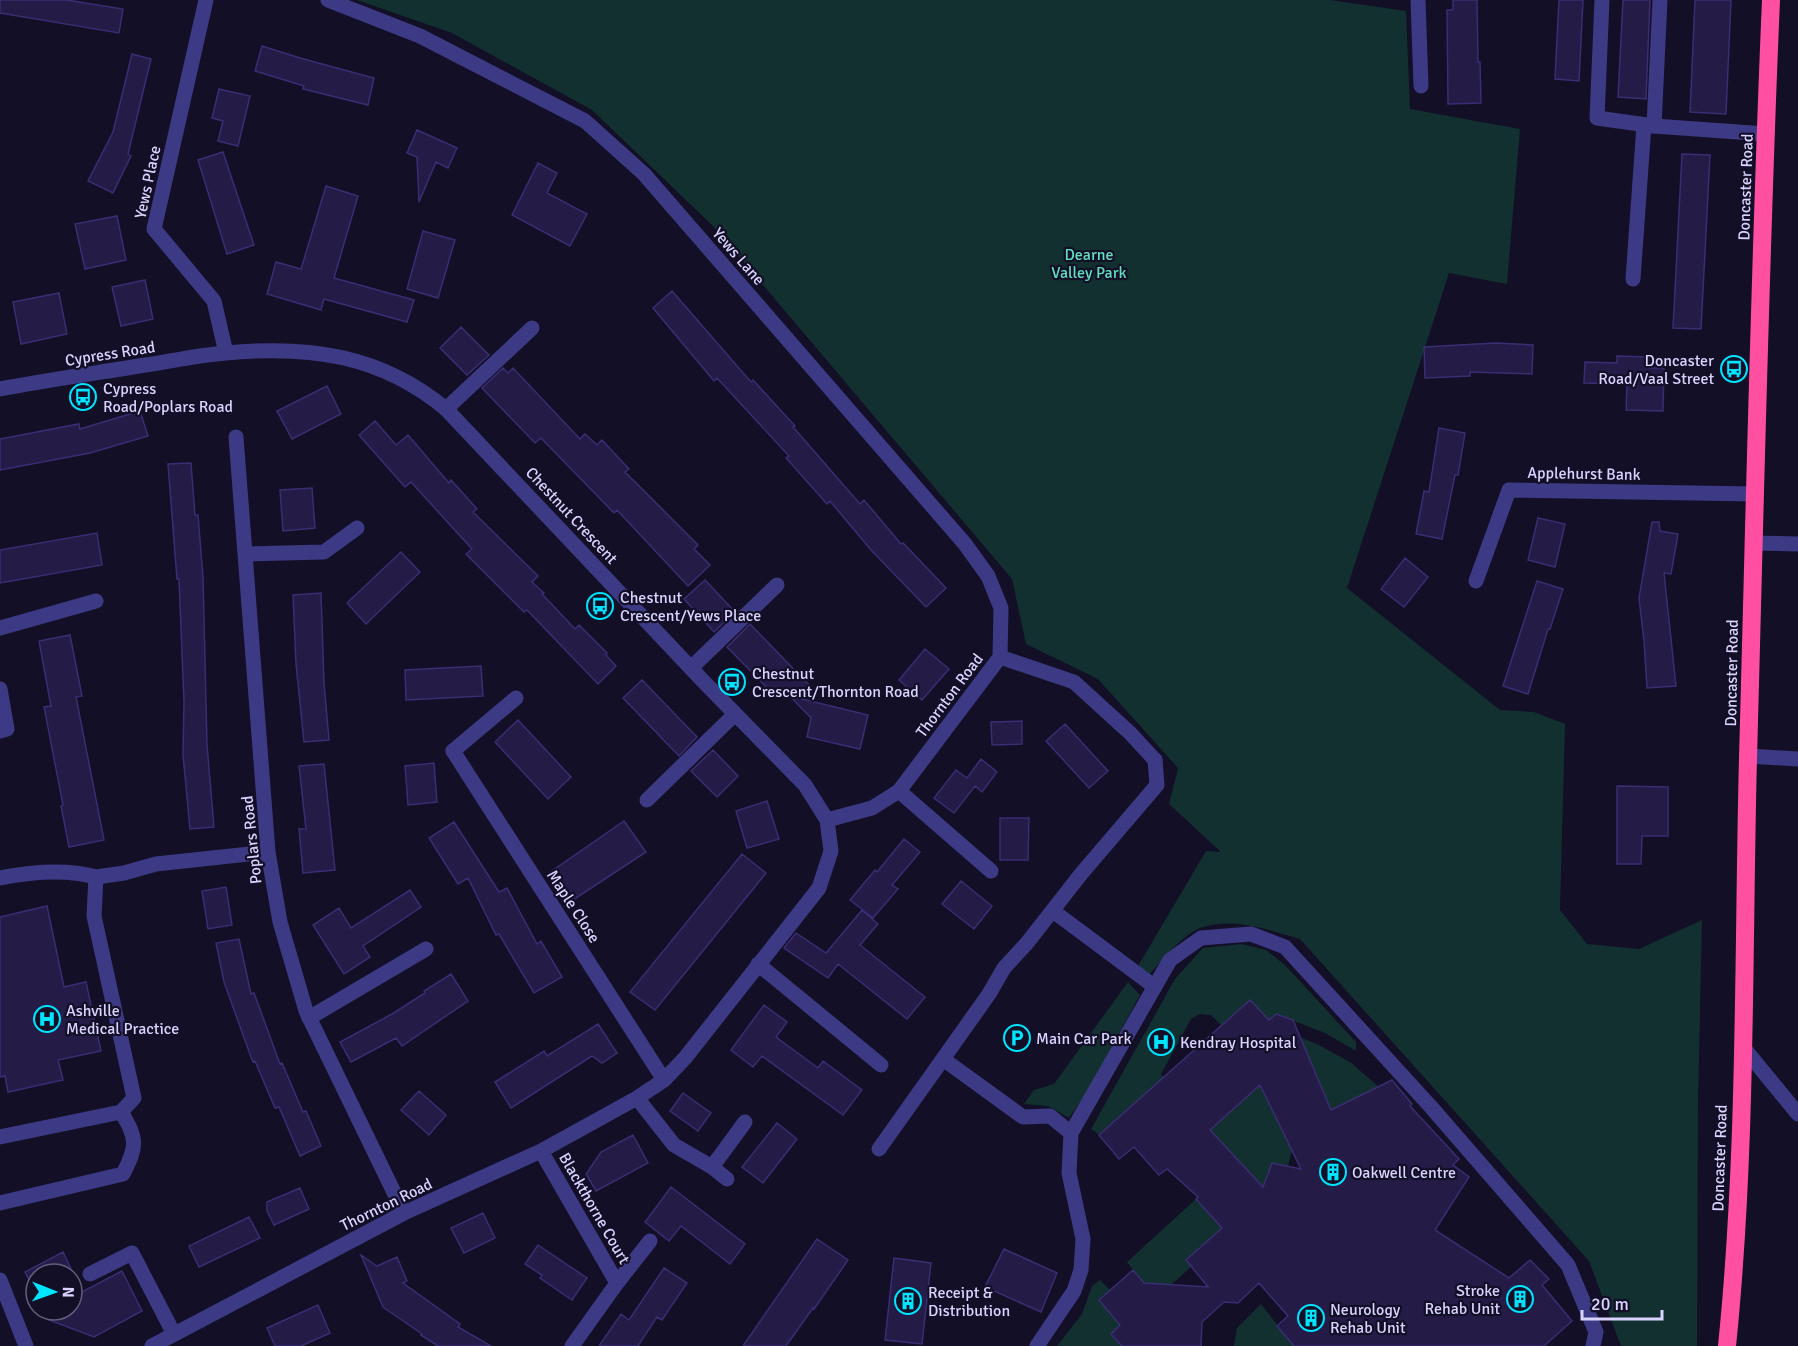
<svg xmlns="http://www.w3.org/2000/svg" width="1798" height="1346" viewBox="0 0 1798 1346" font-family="Signika,sans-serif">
<rect width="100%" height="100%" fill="#130f26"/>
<path fill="#12302f" d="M357,0H1330L1406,11L1410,109L1520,129L1507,284L1449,273L1347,588L1500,710L1534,712L1565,724L1560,910L1587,944L1639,949L1702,920L1698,1103L1697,1346H1621L1589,1261L1300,939C1269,930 1235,917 1203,927C1184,933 1163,959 1150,974L1138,966L1206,851L1221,852L1169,804L1178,768L1098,679L1026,644L1012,579L713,226L592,110L452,33Z
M1242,944L1266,950L1285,965L1356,1042V1051L1325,1033L1276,1014L1269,1020L1222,1026L1211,1015L1200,1014L1191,1019L1161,1074L1164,1078L1099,1135L1091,1129L1175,979L1203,948Z
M1128,982L1140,995L1088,1091L1069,1118L1048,1106L1024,1104L1034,1090L1054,1084Z
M1289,1033L1317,1044L1350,1062L1379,1087L1331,1110L1308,1057Z
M1260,1085L1292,1151L1288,1166L1272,1163L1263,1187L1210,1130Z
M1196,1199L1222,1228L1186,1260L1191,1267L1171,1285L1144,1283L1127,1262Z
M1100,1280L1110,1290L1099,1300L1120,1325L1122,1346H1057L1082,1314L1092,1286Z
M1261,1304L1294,1346H1234L1237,1328Z"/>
<path fill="#241b47" stroke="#3b2d73" stroke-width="1.5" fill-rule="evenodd" d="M0,0H67L123,9L119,33L0,13Z
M1453,0H1477L1478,62H1480L1481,103L1448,104L1447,10H1453Z
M1559,0H1583L1579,81L1555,79Z
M1623,0H1650L1646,99L1618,97Z
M1695,0H1731L1726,114L1690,112Z
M262,46L300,58L374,78L368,105L303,89L304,86L255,71Z
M132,54L151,59L128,154L131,156L113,193L88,181L113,132Z
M219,89L250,96L238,146L218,141L223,121L212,118Z
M417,130L457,148L448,168L436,162L419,202L417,157L407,153Z
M223,152L254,245L227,254L198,160Z
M1682,154L1710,155L1701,329L1673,328Z
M538,163L557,173L547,193L587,214L570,246L512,215Z
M326,186L358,196L334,278L414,300L407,322L324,299L321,310L267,294L276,262L301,269Z
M117,216L126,260L85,269L75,224Z
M423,231L455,240L438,298L407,289Z
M145,280L153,319L121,326L112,287Z
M672,291L751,382L753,380L795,426L793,427L860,504L864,500L901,544L903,543L946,588L926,607L871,550L830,501L827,504L786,458L789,456L717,378L714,381L653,308Z
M59,293L67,334L21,344L13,302Z
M461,327L489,355L467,375L440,348Z
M1496,343L1533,345L1532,374L1470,372V376L1425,378L1424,347Z
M1617,356L1649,357V368H1664L1663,411L1626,410L1627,384L1584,383L1585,362L1617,363Z
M503,368L508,373L513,368L580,439L585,434L597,445L602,440L629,469L625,472L698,545L694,549L710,565L688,586L617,510L614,513L541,438L535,443L482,388Z
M327,386L341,414L292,439L277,411Z
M140,411L148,436L90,453L0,470V439L79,424L80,429Z
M375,421L396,445L408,435L449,483L451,480L477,509L473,512L538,576L532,582L544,593L542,594L575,629L579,625L607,653L606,655L616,666L598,684L527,610L524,612L466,554L472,549L411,482L405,487L359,435Z
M1439,428L1465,433L1458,475H1455L1442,539L1416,534L1424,491L1429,492Z
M191,463L195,515H198L203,577L207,745L214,827L190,829L183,755L184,702L179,579H177L168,464Z
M312,488L315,528L283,531L280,490Z
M1538,518L1565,524L1555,567L1528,560Z
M1652,522H1659L1660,531L1678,534L1671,574L1664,573L1676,686L1647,688L1644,641L1639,598Z
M97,533L102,565L0,583V550Z
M401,552L420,572L366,624L347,603Z
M1405,558L1428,577L1404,607L1381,589Z
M705,580L735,612L714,632L684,599Z
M1537,581L1563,589L1550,629H1548L1528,694L1503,686Z
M321,593L324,683L329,740L304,742L296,664L293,595Z
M750,624L810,686L798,698L868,715L860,749L807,737L811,718L782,688L775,696L727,647Z
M70,635L82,696L76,697L104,840L69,847L61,806L63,805L44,707L51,706L39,641Z
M925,649L949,669L922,700L899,680Z
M481,666L483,696L406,700L405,670Z
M642,680L697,737L679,756L623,698Z
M518,720L571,777L548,799L495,742Z
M1022,721V744L992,745L991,722Z
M1065,724L1108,771L1089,788L1046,741Z
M713,750L738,776L717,797L691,771Z
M981,759L997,772L982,792L975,786L954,813L934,798L956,770L967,778Z
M434,763L437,802L408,805L405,766Z
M324,764L335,870L303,873L299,829H306L299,766Z
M1617,786L1668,787V836H1642L1641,864H1617Z
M767,801L779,839L747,848L736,811Z
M1000,818H1029L1028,860H1000Z
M624,821L646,852L570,902L549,873Z
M454,822L499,892L507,888L537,944L541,941L562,977L534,993L499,934L496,935L468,878L458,884L429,838Z
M904,839L920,852L892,885L898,889L873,918L850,900L875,870L877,872Z
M742,854L766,873L655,1010L630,992Z
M961,881L992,906L974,929L942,904Z
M226,887L232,925L208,929L202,891Z
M410,890L421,907L363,946L370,957L344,974L313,925L339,908L351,928Z
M47,906L64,987L86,982L101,1051L58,1060L63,1080L8,1092L5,1076L0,1077V917Z
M862,910L878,924L860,945L925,997L907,1019L838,964L828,978L784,948L796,933L826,953Z
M239,939L251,994L254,993L280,1064L282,1063L303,1112L306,1111L321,1146L300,1156L279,1107L275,1108L255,1061L253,1062L251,1057L224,982L216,943Z
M451,974L468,1001L402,1046L396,1038L351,1062L340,1042L392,1014L425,993L424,991Z
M1250,1000L1269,1020L1276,1014L1293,1020L1331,1110L1392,1080L1412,1104L1410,1106L1459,1159L1453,1165L1469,1177L1435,1230L1509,1278L1530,1260L1549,1279L1542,1285L1572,1321L1544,1346H1294L1277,1326L1288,1316L1259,1283L1238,1303L1224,1302L1202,1322L1201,1346H1122L1111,1334L1120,1325L1099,1300L1133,1270L1144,1283L1208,1287L1186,1260L1222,1228L1196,1199L1198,1197L1167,1169L1159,1175L1134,1147L1119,1159L1099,1135ZM1260,1085L1301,1169L1272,1163L1263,1187L1210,1130Z
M764,1005L787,1022L776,1037L818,1068L823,1061L862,1090L843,1115L762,1056L753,1067L731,1050Z
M598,1024L617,1053L602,1063L592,1056L511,1108L495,1082L544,1051L547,1056Z
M419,1091L446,1115L429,1135L401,1110Z
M683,1093L711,1113L698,1131L670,1111Z
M777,1123L797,1139L763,1183L742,1167Z
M633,1135L648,1163L596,1191L586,1174L601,1152Z
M671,1187L745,1244L730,1264L681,1226L669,1241L645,1222Z
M300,1188L309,1209L274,1225L267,1211V1202Z
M483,1213L495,1238L464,1253L451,1228Z
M249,1217L260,1238L199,1267L189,1246Z
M817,1239L848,1260L814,1309L813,1308L786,1346H743Z
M538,1245L587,1278L572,1300L540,1278L542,1275L525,1264Z
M1004,1249L1057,1273L1041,1312L985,1287Z
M63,1252L82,1292L122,1271L142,1311L94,1337L49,1320L44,1310H72V1274H36V1294L25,1272Z
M361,1255L377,1266L397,1257L407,1281L403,1283L460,1324L458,1327L491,1346H438L421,1335L422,1334L383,1307Z
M894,1258L931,1263L922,1344L885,1340Z
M664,1268L687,1283L662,1320L657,1317L638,1346H599L621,1314L629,1320Z
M318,1305L330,1333L301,1346H275L267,1328Z"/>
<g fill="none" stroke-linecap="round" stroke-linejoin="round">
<path stroke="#3d3a85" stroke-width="15" d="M1418,0L1421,86
M1654,126L1660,0
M1633,279L1644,125
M446,409L532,328
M246,554L324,552L357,528
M691,668L777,585
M453,751L516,698
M647,800L735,714
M0,878C30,872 67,869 96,877
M1053,911L1155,987
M309,1018L426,949
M1743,1047L1798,1114
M943,1059L1023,1117L1050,1116L1071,1133
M0,1137L121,1112L134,1098L94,916L96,877L124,873L156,864L268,852
M879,1149L989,994L1004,968L1027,943L1081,874L1157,785L1155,760
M0,1203L123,1174C137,1147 138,1138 121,1112
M90,1274L132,1253L174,1334
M0,1280L26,1346
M1037,1346L1074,1291L1081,1270L1083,1239L1069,1173L1071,1133L1170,960L1201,938L1251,934L1285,947L1431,1107L1568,1265L1596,1332L1593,1346"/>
<path stroke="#3d3a85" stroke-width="15" d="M206,0L154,229L214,301L226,353
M328,0L420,36L585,121L644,174L965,544L988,576L1001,608L1000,657
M1602,0L1597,118L1654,126L1766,134
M0,389C48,380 97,373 145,365C172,361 199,355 226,353C309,345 381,355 446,409L704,682L805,785L827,820L831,851L819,888L685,1058L664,1080L637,1098L541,1151L404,1213L152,1346
M236,437L268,852L280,922L306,1011L404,1213
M1753,543L1798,544
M1476,581L1509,490L1755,494
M0,628L96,601
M1000,657L1074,682L1130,733L1155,760
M0,689L7,729L0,731
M453,751L664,1080
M1748,756L1798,759
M899,791L991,871
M827,820L872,808L899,791L1000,657
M758,964L881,1065
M637,1098L674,1145L712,1167
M541,1151L617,1283
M727,1179L712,1167L745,1122
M572,1346L617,1283L650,1241"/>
<path stroke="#ff4fa3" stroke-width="18" d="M1727,1346C1747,1151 1743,954 1748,758C1755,505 1760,252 1771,0"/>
</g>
<defs>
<symbol id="bus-ring" viewBox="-11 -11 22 22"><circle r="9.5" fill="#130f26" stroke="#00e5ff" stroke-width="1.5"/><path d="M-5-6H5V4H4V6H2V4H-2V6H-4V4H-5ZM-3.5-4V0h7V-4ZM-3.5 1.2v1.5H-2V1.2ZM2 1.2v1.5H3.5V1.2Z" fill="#00e5ff"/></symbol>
<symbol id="hospital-ring" viewBox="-11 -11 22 22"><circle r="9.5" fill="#130f26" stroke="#00e5ff" stroke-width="1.5"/><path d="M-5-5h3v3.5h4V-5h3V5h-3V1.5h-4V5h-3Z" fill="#00e5ff"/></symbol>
<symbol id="parking-ring" viewBox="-11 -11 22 22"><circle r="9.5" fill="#130f26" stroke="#00e5ff" stroke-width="1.5"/><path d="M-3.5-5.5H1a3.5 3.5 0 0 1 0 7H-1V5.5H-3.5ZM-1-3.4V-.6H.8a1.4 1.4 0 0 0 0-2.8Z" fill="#00e5ff"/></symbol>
<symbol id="building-ring" viewBox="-11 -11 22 22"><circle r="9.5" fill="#130f26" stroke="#00e5ff" stroke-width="1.5"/><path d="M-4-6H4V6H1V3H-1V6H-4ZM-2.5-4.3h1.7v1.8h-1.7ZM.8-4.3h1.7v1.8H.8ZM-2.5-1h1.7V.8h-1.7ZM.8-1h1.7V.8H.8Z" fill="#00e5ff"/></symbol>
</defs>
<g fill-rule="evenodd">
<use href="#bus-ring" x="1719" y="354" width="30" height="30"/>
<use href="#bus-ring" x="68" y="382" width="30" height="30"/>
<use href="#bus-ring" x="585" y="591" width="30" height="30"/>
<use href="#bus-ring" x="717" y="667" width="30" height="30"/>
<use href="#hospital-ring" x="32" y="1004" width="30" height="30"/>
<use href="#parking-ring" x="1002" y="1023" width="30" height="30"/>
<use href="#hospital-ring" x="1146" y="1027" width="30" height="30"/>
<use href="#building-ring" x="1318" y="1157" width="30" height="30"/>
<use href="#building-ring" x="1505" y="1284" width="30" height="30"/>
<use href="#building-ring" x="893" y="1286" width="30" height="30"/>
<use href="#building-ring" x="1296" y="1303" width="30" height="30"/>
</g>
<g text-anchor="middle" stroke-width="4.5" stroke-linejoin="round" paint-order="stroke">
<g font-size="16" fill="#d9d4ff" stroke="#130f26">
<text transform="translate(147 182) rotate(-78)" y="6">Yews Place</text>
<text transform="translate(1745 187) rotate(-88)" y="6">Doncaster Road</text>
<text transform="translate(739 256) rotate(49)" y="6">Yews Lane</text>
<text transform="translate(110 353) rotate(-9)" y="6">Cypress Road</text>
<text transform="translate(1584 473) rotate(1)" y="6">Applehurst Bank</text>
<text transform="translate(572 515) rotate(47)" y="6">Chestnut Crescent</text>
<text transform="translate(1731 673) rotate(-89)" y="6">Doncaster Road</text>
<text transform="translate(949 695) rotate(-53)" y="6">Thornton Road</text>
<text transform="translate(251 840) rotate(-96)" y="6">Poplars Road</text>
<text transform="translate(574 906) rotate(57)" y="6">Maple Close</text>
<text transform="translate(1719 1158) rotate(-88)" y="6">Doncaster Road</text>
<text transform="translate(386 1204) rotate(-26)" y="6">Thornton Road</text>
<text transform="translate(595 1208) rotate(60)" y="6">Blackthorne Court</text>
</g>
<g font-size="16" fill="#5fe0c0" stroke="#130f26">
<text x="1089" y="260">Dearne<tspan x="1089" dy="18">Valley Park</tspan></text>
</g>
<g font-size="16" fill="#d9d4ff" stroke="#130f26" text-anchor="start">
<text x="1714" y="366" text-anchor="end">Doncaster<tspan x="1714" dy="18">Road/Vaal Street</tspan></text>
<text x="103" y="394">Cypress<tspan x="103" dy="18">Road/Poplars Road</tspan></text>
<text x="620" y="603">Chestnut<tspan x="620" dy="18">Crescent/Yews Place</tspan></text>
<text x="752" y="679">Chestnut<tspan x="752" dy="18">Crescent/Thornton Road</tspan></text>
<text x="66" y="1016">Ashville<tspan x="66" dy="18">Medical Practice</tspan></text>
<text x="1036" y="1044">Main Car Park</text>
<text x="1180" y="1048">Kendray Hospital</text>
<text x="1352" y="1178">Oakwell Centre</text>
<text x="1500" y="1296" text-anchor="end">Stroke<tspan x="1500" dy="18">Rehab Unit</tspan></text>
<text x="928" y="1298">Receipt &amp;<tspan x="928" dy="18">Distribution</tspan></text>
<text x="1330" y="1315">Neurology<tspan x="1330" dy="18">Rehab Unit</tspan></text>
</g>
</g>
<g transform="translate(54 1292) rotate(91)"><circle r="28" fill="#130f26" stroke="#625e7d" stroke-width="1.5"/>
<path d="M0-4.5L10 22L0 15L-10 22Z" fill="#00e5ff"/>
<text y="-9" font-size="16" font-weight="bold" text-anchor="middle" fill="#d9d4ff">N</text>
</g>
<path d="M1582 1310v9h80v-9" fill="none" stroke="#d9d4ff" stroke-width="3"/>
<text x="1591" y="1310" font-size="18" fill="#d9d4ff" stroke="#130f26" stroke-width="4.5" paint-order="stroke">20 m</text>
</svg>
